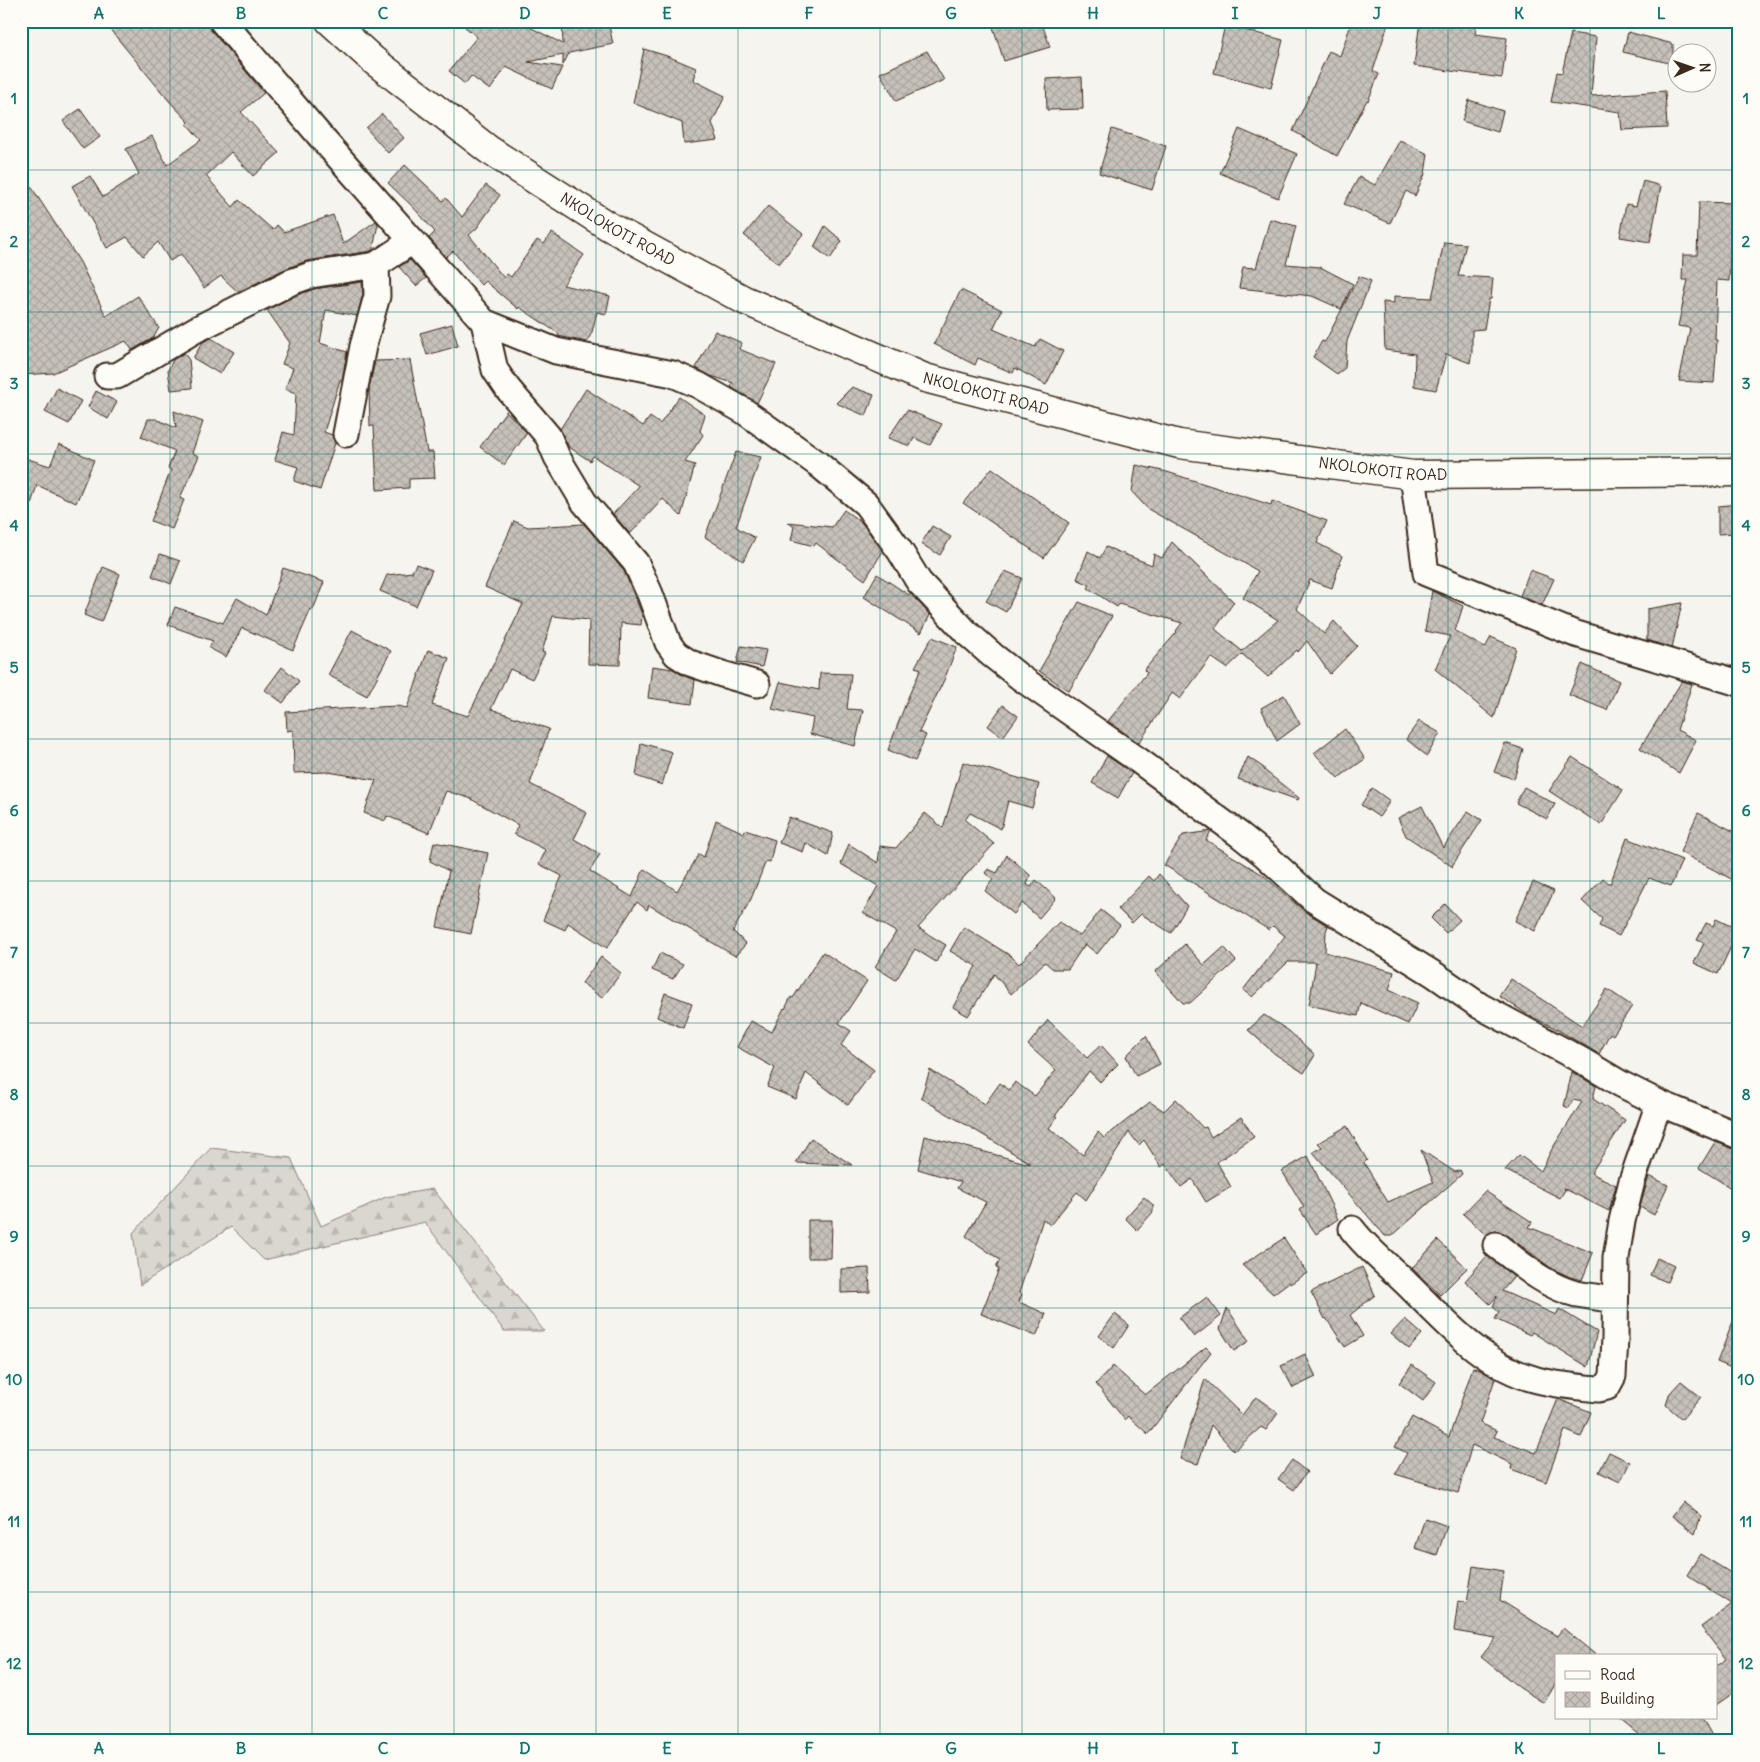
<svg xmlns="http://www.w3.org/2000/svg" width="1760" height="1762" viewBox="0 0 1760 1762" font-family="Delius,sans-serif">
<defs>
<pattern id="forest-firs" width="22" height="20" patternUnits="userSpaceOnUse" patternTransform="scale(1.25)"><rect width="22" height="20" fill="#dad6d0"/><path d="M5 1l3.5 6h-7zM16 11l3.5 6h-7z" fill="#bcb8b2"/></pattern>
<pattern id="building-cross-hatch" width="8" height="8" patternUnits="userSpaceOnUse" patternTransform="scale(1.25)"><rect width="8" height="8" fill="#c7c1bb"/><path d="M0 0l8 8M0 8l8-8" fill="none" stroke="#aca6a0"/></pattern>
</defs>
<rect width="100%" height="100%" fill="#f5f4ee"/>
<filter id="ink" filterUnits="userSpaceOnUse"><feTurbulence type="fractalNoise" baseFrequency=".02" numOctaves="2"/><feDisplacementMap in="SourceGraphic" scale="10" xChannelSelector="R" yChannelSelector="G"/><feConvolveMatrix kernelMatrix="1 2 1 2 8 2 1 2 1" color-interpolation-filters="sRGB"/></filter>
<g filter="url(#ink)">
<path fill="url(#forest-firs)" stroke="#8a8077" d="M211,1148L291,1158L321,1226L386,1197L433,1189L544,1331H504L425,1222L264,1260L231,1227L140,1285L133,1233Z"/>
<path fill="url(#building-cross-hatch)" stroke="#3b2a1e" d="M103,21H207L211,30L264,93L241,112L279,153L253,176L231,152L206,176L233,207L239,200L273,230L277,225L284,232L333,215L343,244L376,221L378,224L373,249L371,251L306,261L285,269L238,292L221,276L204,288L181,254L170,261L158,242L143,256L127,237L107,248L72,186L90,176L103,197L139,174L126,149L152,136L167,165L201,140L187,124L189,122L170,102Z
M458,21H518L563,44L562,21H608L613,44L569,53L563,65V55L528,62L562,67L552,89L506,67L490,90L471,76L465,84L449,71L477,37Z
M991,21H1041L1050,47L1004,61Z
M1352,21H1389L1373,71L1379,74L1368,101L1367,100L1337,156L1293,131L1329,51L1340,56Z
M1420,21H1477L1475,34L1507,38L1502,78L1414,66Z
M1225,25L1283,40L1271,88L1214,73Z
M1628,32L1673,44V64L1623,52Z
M1571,33L1596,37L1591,96L1665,91L1667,128L1622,130L1620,112L1551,102L1557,72L1562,73Z
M644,49L667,56L696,68L693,80L725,96L712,123L718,140L684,144L682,123L633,103Z
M927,51L944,80L896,101L880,73Z
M1082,77L1083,109L1047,110L1046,79Z
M1469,100L1503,111L1498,132L1462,121Z
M80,109L100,137L83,149L63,121Z
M382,114L404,138L388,153L366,128Z
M1112,129L1166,146L1152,190L1099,173Z
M1239,129L1297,154L1278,198L1220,173Z
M1400,140L1428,154L1425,174L1415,196L1406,191L1390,223L1344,204L1359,177L1375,185Z
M405,165L443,201L446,198L462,217L486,185L500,195L477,228L469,235L504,278L507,274L511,277L537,240L544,244L552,233L584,255L563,285L610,296L606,314L597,312L592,332L587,342L558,336L559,334L519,307L518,309L485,281L481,285L453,251L446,257L429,238L435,232L413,207L388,183Z
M21,171L80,262L106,316L138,296L159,328L153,338L132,350L126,341L53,373L21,375Z
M1643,181L1661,186L1650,242L1620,237L1626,204L1636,206Z
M1699,202L1735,203L1734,233H1731L1729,281L1717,280L1715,340H1717L1714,383L1679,381L1690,328L1678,326L1688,280H1682L1683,255H1697Z
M768,206L803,234L779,264L744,235Z
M1270,219L1296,226L1286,264L1320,267L1353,284L1341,309L1312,296L1239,288L1243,267L1256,268Z
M825,226L842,241L830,259L814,247Z
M1444,242L1466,244L1458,276L1493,278L1491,299H1489L1484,329L1472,330V352L1470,363L1446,354L1436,390L1414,386L1415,354L1385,350L1383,302L1394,303V296L1432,298Z
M410,260L426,278L416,286L399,267Z
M1359,276L1371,281L1347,341L1345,368L1337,374L1313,357L1322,341L1325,342Z
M362,282L363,294L357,316L326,310L320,343L347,352L342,380H340L324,432L332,435L335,443L320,490L294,481L298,467L275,460L283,432L294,435L296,393L285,389L293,368L282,364L290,343L267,310L297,295L314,289Z
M961,290L1002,310L993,329L1035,347L1040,339L1063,351L1046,385L1015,368L1013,373L978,358L975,365L934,344Z
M452,324L458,346L427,355L420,333Z
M715,331L742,343L739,349L776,364L757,403L731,387L733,383L711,376L696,368Z
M211,338L234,352L220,374L193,358L203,342Z
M184,353L189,360L192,388L171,390L168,370L173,360Z
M410,360L427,452H433L435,478L409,479V488L377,490L374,426H370L369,388L375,361Z
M852,387L874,395L866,416L836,403Z
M57,388L81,401L69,424L45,412Z
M586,389L643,426L650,417L660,424L679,397L705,415L700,431L703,435L685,462L695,465L681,516L663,499L630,534L613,514L639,486L593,456L590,461L569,447L560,429Z
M96,391L117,402L108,419L88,407Z
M907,410L942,424L930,445L914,438L910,446L888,438Z
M174,411L203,422L192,453L199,456L180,498L184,500L172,529L151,521L171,470L168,468L175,451L141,437L148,419H156L176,428Z
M506,411L527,433L504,465L480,447Z
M59,444L94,460L76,503L37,485L26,520H21V471L25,458L50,466Z
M736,452L761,457L736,527L755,538L743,561L705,537Z
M1136,465L1167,472L1271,505L1272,501L1327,521L1317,543L1342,556L1332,588L1310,580L1297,609L1324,634L1334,621L1357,646L1330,674L1307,641L1298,652L1297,650L1268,677L1242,654L1227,668L1211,657L1180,699L1172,693L1139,743L1108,721L1147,673L1144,670L1177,632L1176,631L1182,623L1119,604L1117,607L1088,588L1090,585L1077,579L1088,551L1100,558L1106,547L1152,565L1154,554L1162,558L1172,542L1234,602L1215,629L1242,651L1278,620L1243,598L1258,571L1148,509L1132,492Z
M992,468L1069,523L1044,558L963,503Z
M1739,504V533L1718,534V506Z
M844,510L861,522L883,551L865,580L816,543L814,546L791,540L794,527L788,522L832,527Z
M514,521L528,527L584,524L624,571L642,614L641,625L621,623L620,665L588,664L589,620L553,616L542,652L545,653L532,679L510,669L491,709L549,729L530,784L587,813L574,839L600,854L590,871L632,897L644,869L677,891L699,854L704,857L716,820L744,833L745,830L775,840L770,862L766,861L751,899L733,931L746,944L735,956L649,905L647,910L637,902L607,948L568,923L565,930L543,920L562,876L539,864L546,850L514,834L518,825L469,798L446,791L429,833L387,816L385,821L364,813L376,780L328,772L294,773L293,730L287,731L286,712L397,706L407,708L428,650L449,658L432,705L468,716L523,604L485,587Z
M932,526L951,537L940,555L921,544Z
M160,554L180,561L171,584L152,576Z
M416,564L432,570L416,606L380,591L387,575L412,572Z
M103,567L120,574L101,622L84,615Z
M283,568L324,582L313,610L311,609L293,650L242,628L226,657L209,648L213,641L168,625L175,607L223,623L237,598L266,615Z
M1530,570L1554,579L1542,605L1520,596Z
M1005,571L1022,578L1006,612L986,601Z
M877,574L909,595L911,594L930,615L921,633L864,597Z
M1432,591L1463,606L1455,631L1485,648L1491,637L1516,648L1494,718L1435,669L1450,636L1425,631Z
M1079,602L1112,616L1069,691L1039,671Z
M1682,603L1672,648L1647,640V609Z
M352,630L391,651L367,696L328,675Z
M932,637L957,647L944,680L919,732L926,735L915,761L888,750L909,695L921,669L915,667Z
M741,646L766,650L762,667L737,662Z
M1582,664L1619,681L1607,710L1569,695Z
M652,666L673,669L682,675L695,680L692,704L648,698Z
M282,667L299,681L283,703L265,690Z
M820,673L851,674L847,709L863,710L855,746L810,734L813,718L772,709L780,682L819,690Z
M1682,681L1692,684L1677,730L1696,740L1679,773L1640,748Z
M1284,695L1300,724L1277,741L1261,708Z
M1003,705L1018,716L1003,737L988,726Z
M1419,721L1440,733L1427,756L1406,739Z
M1345,729L1365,759L1338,778L1314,753Z
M641,743L672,752L662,785L636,776Z
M1505,743L1523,749L1514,779L1494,772Z
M1107,756L1132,773L1118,798L1092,783Z
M1248,757L1264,768V770L1299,798L1298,800L1238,779Z
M1572,757L1623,790L1601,825L1549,791Z
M963,762L1039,784L1032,808L1008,801L1001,829L970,813L965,820L994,844L918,928L946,945L936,962L915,949L896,980L875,967L896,932L863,913L878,886L841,864L849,844L878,863L880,846L896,848L925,813L943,828Z
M1524,787L1555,804L1547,819L1516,803Z
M1372,788L1390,801L1379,817L1361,805Z
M1422,806L1443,848L1468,811L1482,820L1452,866L1453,867L1406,836L1398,818Z
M1698,813L1739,834V883L1680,852Z
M789,817L833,833L828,856L806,843L803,852L779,843Z
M1211,831L1206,840L1263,875L1304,911L1328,926L1326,931L1325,952L1394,972L1389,990L1418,1003L1408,1024L1361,1003L1358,1016L1309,1005L1316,962H1288L1252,997L1243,990L1285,936L1273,926L1269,930L1164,865L1183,835Z
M1627,838L1682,860L1671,886L1649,878L1619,936L1599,926L1602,919L1582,901L1603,878L1610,884Z
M434,842L488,853L471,934L437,927L449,871L430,861Z
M1007,855L1030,875L1027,885L1031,887L1036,880L1056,898L1039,918L1022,903L1014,914L985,891L993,879L985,873L988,869L997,873Z
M1159,874L1187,906L1171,933L1141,914L1132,923L1118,909L1149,876L1154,881Z
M1533,882L1554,891L1535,931L1515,921Z
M1445,904L1460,920L1446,933L1431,918Z
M1101,910L1120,925L1097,954L1085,944L1068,969H1053L1045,962L1011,994L994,974L968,1016L953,1007L976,966L950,951L964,927L1011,956L1019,964L1059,922L1080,936Z
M1716,919L1739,930L1718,974L1694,963L1704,943L1697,940L1706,923L1713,926Z
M1185,944L1204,965L1224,947L1236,961L1190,1003H1183L1155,972Z
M823,952L867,981L839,1023L851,1031L841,1045L874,1070L848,1105L806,1073L796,1099L767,1087L775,1068L737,1047L751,1021L772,1032L784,1008L785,1009L791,997L793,998Z
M660,953L683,964L673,979L652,970Z
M601,957L621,973L602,998L582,983Z
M1511,979L1582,1026L1607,989L1632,1006L1613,1035L1610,1033L1599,1054L1553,1027L1530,1016L1499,996Z
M665,993L692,1003L683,1028L657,1017Z
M1264,1015L1289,1031L1315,1055L1304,1073L1275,1054L1248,1030Z
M1048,1020L1087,1058L1101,1045L1118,1064L1100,1082L1089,1071L1055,1116L1057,1117L1049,1128L1083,1155L1098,1132L1104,1138L1150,1102L1164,1111L1176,1099L1203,1128L1206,1127L1211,1137L1241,1117L1254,1137L1217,1162L1231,1187L1206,1202L1192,1179L1181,1187L1165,1164L1161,1167L1144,1140L1139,1145L1129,1132L1086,1200L1077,1192L1050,1225L1043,1219L1019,1293L1022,1294L1019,1302L1046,1314L1036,1336L981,1314L999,1269L996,1268L1000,1260L966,1236L986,1202L957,1188L961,1182L918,1169L925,1136L1030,1164V1163L921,1098L930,1070L985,1104L1000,1083L1009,1090L1015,1082L1035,1096L1056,1070L1028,1045Z
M1146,1036L1160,1064L1136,1076L1126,1056Z
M1572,1072L1596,1086L1593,1099L1625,1120L1591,1173L1616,1185L1609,1211L1563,1188L1565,1190L1560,1198L1505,1170L1519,1155L1541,1171L1552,1149L1582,1102L1573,1100L1569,1108L1564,1106Z
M1347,1126L1367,1160L1364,1163L1388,1202L1433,1182L1421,1150L1455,1172L1460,1170L1462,1174L1392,1236H1385L1313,1152L1322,1147L1318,1143Z
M811,1138L852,1165L796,1163Z
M1715,1142L1739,1150V1193L1699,1168Z
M1308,1156L1338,1219L1316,1234L1300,1210L1304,1207L1282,1171Z
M1649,1176L1668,1185L1654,1215L1640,1207Z
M1485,1191L1532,1222L1529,1227L1593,1253L1582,1280L1570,1277L1551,1268L1504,1233L1497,1231L1491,1232L1486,1235L1463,1214Z
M1144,1197L1153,1205V1212L1137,1230L1125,1218Z
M808,1220H832L831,1258H808Z
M1284,1238L1307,1273L1290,1284L1289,1282L1273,1294L1242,1265Z
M1438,1240L1467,1268L1440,1295L1412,1268Z
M1487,1256L1514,1277L1502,1291L1556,1315L1559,1309L1597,1332L1588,1367L1532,1332L1530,1335L1495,1319L1499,1312L1493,1307L1497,1296L1490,1304L1465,1281Z
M1657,1258L1674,1266L1667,1282L1650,1275Z
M1362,1267L1375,1295L1350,1315L1363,1336L1345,1347L1326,1318L1325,1319L1311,1292Z
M869,1268L870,1292L841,1293V1269Z
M1207,1297L1221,1316L1194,1337L1179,1318Z
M1227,1308L1249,1341L1234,1351L1220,1329Z
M1738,1309L1739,1310V1371L1717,1362Z
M1115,1314L1129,1325L1114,1348L1099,1336Z
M1405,1319L1422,1334L1409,1349L1391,1334Z
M1206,1347L1211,1352L1148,1434L1128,1416L1125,1420L1096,1384L1113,1366L1145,1395Z
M1305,1354L1316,1377L1293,1388L1281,1366Z
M1412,1365L1436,1382L1423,1401L1399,1383Z
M1473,1367L1482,1371L1495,1379L1480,1423L1497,1431L1494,1437L1536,1453L1558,1399L1591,1412L1581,1437L1565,1430L1546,1482L1511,1469L1512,1464L1472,1445L1458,1493L1395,1474L1407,1453L1395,1447L1412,1417L1449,1437Z
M1205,1379L1242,1415L1256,1397L1278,1413L1266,1430L1261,1427L1234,1451L1211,1425L1198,1464L1180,1459Z
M1681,1381L1701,1397L1682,1419L1666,1405L1670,1393Z
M1609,1452L1630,1462L1620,1482L1599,1472Z
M1292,1460L1307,1472L1294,1490L1278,1479Z
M1683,1502L1701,1516L1695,1534L1672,1516Z
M1425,1518L1447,1526L1437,1555L1415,1548Z
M1700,1554L1739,1578V1689L1716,1705V1666L1726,1659L1701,1627L1732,1604L1687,1575Z
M1473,1566L1504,1571L1500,1600L1557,1636L1563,1628L1597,1656H1556V1683L1544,1703L1520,1688L1481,1657L1496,1638L1454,1631L1458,1601L1467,1603Z
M1619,1718H1702L1715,1741H1647Z"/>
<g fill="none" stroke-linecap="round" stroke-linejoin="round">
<defs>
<path id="minor" d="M222,21L320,136L484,322L556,351L673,374L698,385L744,411L818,464L866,504L900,551L919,582L967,633L992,655L1021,678L1138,760L1240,835L1265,855L1314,900L1435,975L1480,1006L1579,1059L1621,1084L1659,1103L1739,1136
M484,322L495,370L508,389L548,436L557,457L584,502L636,563L650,594L668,643L676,654L690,663L722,674L757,684
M107,376H117L195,330L291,282L311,275L376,265L412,241
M346,434L363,346L377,296L376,265
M1413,475L1426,573L1573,633L1739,683
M1352,1229C1368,1250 1388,1265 1406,1283C1445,1321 1482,1366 1537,1380C1556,1385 1577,1387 1598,1389L1607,1387L1613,1376L1615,1338L1616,1258L1622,1221L1632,1181L1659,1103
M1496,1245C1521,1264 1545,1286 1576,1294C1589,1296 1602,1298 1615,1300"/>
<g id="secondary">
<path id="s1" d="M330,21L373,60L489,150L608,226L744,300L925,378L1179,444L1413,475L1739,472"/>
</g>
</defs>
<use href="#minor" stroke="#3b2a1e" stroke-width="29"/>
<use href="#secondary" stroke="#3b2a1e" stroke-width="31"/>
<use href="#minor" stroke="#fdfcf7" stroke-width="25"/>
<use href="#secondary" stroke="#fdfcf7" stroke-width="28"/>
</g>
</g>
<path fill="none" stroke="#0f766e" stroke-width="1" stroke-opacity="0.55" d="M170,21V1741M312,21V1741M454,21V1741M596,21V1741M738,21V1741M880,21V1741M1022,21V1741M1164,21V1741M1306,21V1741M1448,21V1741M1590,21V1656M21,170H1739M21,312H1739M21,454H1739M21,596H1739M21,739H1739M21,881H1739M21,1023H1739M21,1166H1739M21,1308H1739M21,1450H1739M21,1592H1739M1590,1718V1741"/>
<g text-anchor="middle" stroke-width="4" stroke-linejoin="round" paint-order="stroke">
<g font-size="15" fill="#3b2a1e" stroke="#fdfcf7">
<text dy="5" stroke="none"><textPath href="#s1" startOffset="356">NKOLOKOTI ROAD</textPath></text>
<text dy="5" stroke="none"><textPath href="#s1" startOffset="761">NKOLOKOTI ROAD</textPath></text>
<text dy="5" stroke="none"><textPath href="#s1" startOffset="1166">NKOLOKOTI ROAD</textPath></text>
</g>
</g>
<rect width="1760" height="1762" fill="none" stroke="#fdfcf7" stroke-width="55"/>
<rect x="1555" y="1654" width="162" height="65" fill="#fdfcf7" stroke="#afa8a0"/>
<rect x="1565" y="1671" width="25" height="8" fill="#fdfcf7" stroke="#afa8a0"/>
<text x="1600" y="1680" font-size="15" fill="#3b2a1e">Road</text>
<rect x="1565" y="1692" width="25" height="15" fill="url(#building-cross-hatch)" stroke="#afa8a0"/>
<text x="1600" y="1704" font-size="15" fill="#3b2a1e">Building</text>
<g transform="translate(1692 68) rotate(88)"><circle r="24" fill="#fdfcf7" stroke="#afa8a0"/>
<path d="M0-4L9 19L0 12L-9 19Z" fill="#3b2a1e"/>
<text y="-8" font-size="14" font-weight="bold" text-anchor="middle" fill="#3b2a1e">N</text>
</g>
<rect x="28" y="28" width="1704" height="1706" fill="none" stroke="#0f766e" stroke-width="2"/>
<g font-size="16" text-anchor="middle" font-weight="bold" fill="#0f766e">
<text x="99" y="19">A</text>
<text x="241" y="19">B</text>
<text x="383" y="19">C</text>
<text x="525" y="19">D</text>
<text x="667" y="19">E</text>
<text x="809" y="19">F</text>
<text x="951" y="19">G</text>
<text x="1093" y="19">H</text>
<text x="1235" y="19">I</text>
<text x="1377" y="19">J</text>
<text x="1519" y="19">K</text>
<text x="1661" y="19">L</text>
<text x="14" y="104">1</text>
<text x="1746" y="104">1</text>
<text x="14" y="247">2</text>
<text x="1746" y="247">2</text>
<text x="14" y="389">3</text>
<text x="1746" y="389">3</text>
<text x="14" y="531">4</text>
<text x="1746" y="531">4</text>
<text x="14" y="673">5</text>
<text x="1746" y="673">5</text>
<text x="14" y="816">6</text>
<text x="1746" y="816">6</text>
<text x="14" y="958">7</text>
<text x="1746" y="958">7</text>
<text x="14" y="1100">8</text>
<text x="1746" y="1100">8</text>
<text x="14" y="1242">9</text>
<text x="1746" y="1242">9</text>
<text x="14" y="1385">10</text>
<text x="1746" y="1385">10</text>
<text x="14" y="1527">11</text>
<text x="1746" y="1527">11</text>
<text x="14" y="1669">12</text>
<text x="1746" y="1669">12</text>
<text x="99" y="1754">A</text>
<text x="241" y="1754">B</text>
<text x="383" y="1754">C</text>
<text x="525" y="1754">D</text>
<text x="667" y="1754">E</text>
<text x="809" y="1754">F</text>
<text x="951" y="1754">G</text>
<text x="1093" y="1754">H</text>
<text x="1235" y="1754">I</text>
<text x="1377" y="1754">J</text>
<text x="1519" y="1754">K</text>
<text x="1661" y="1754">L</text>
</g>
</svg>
